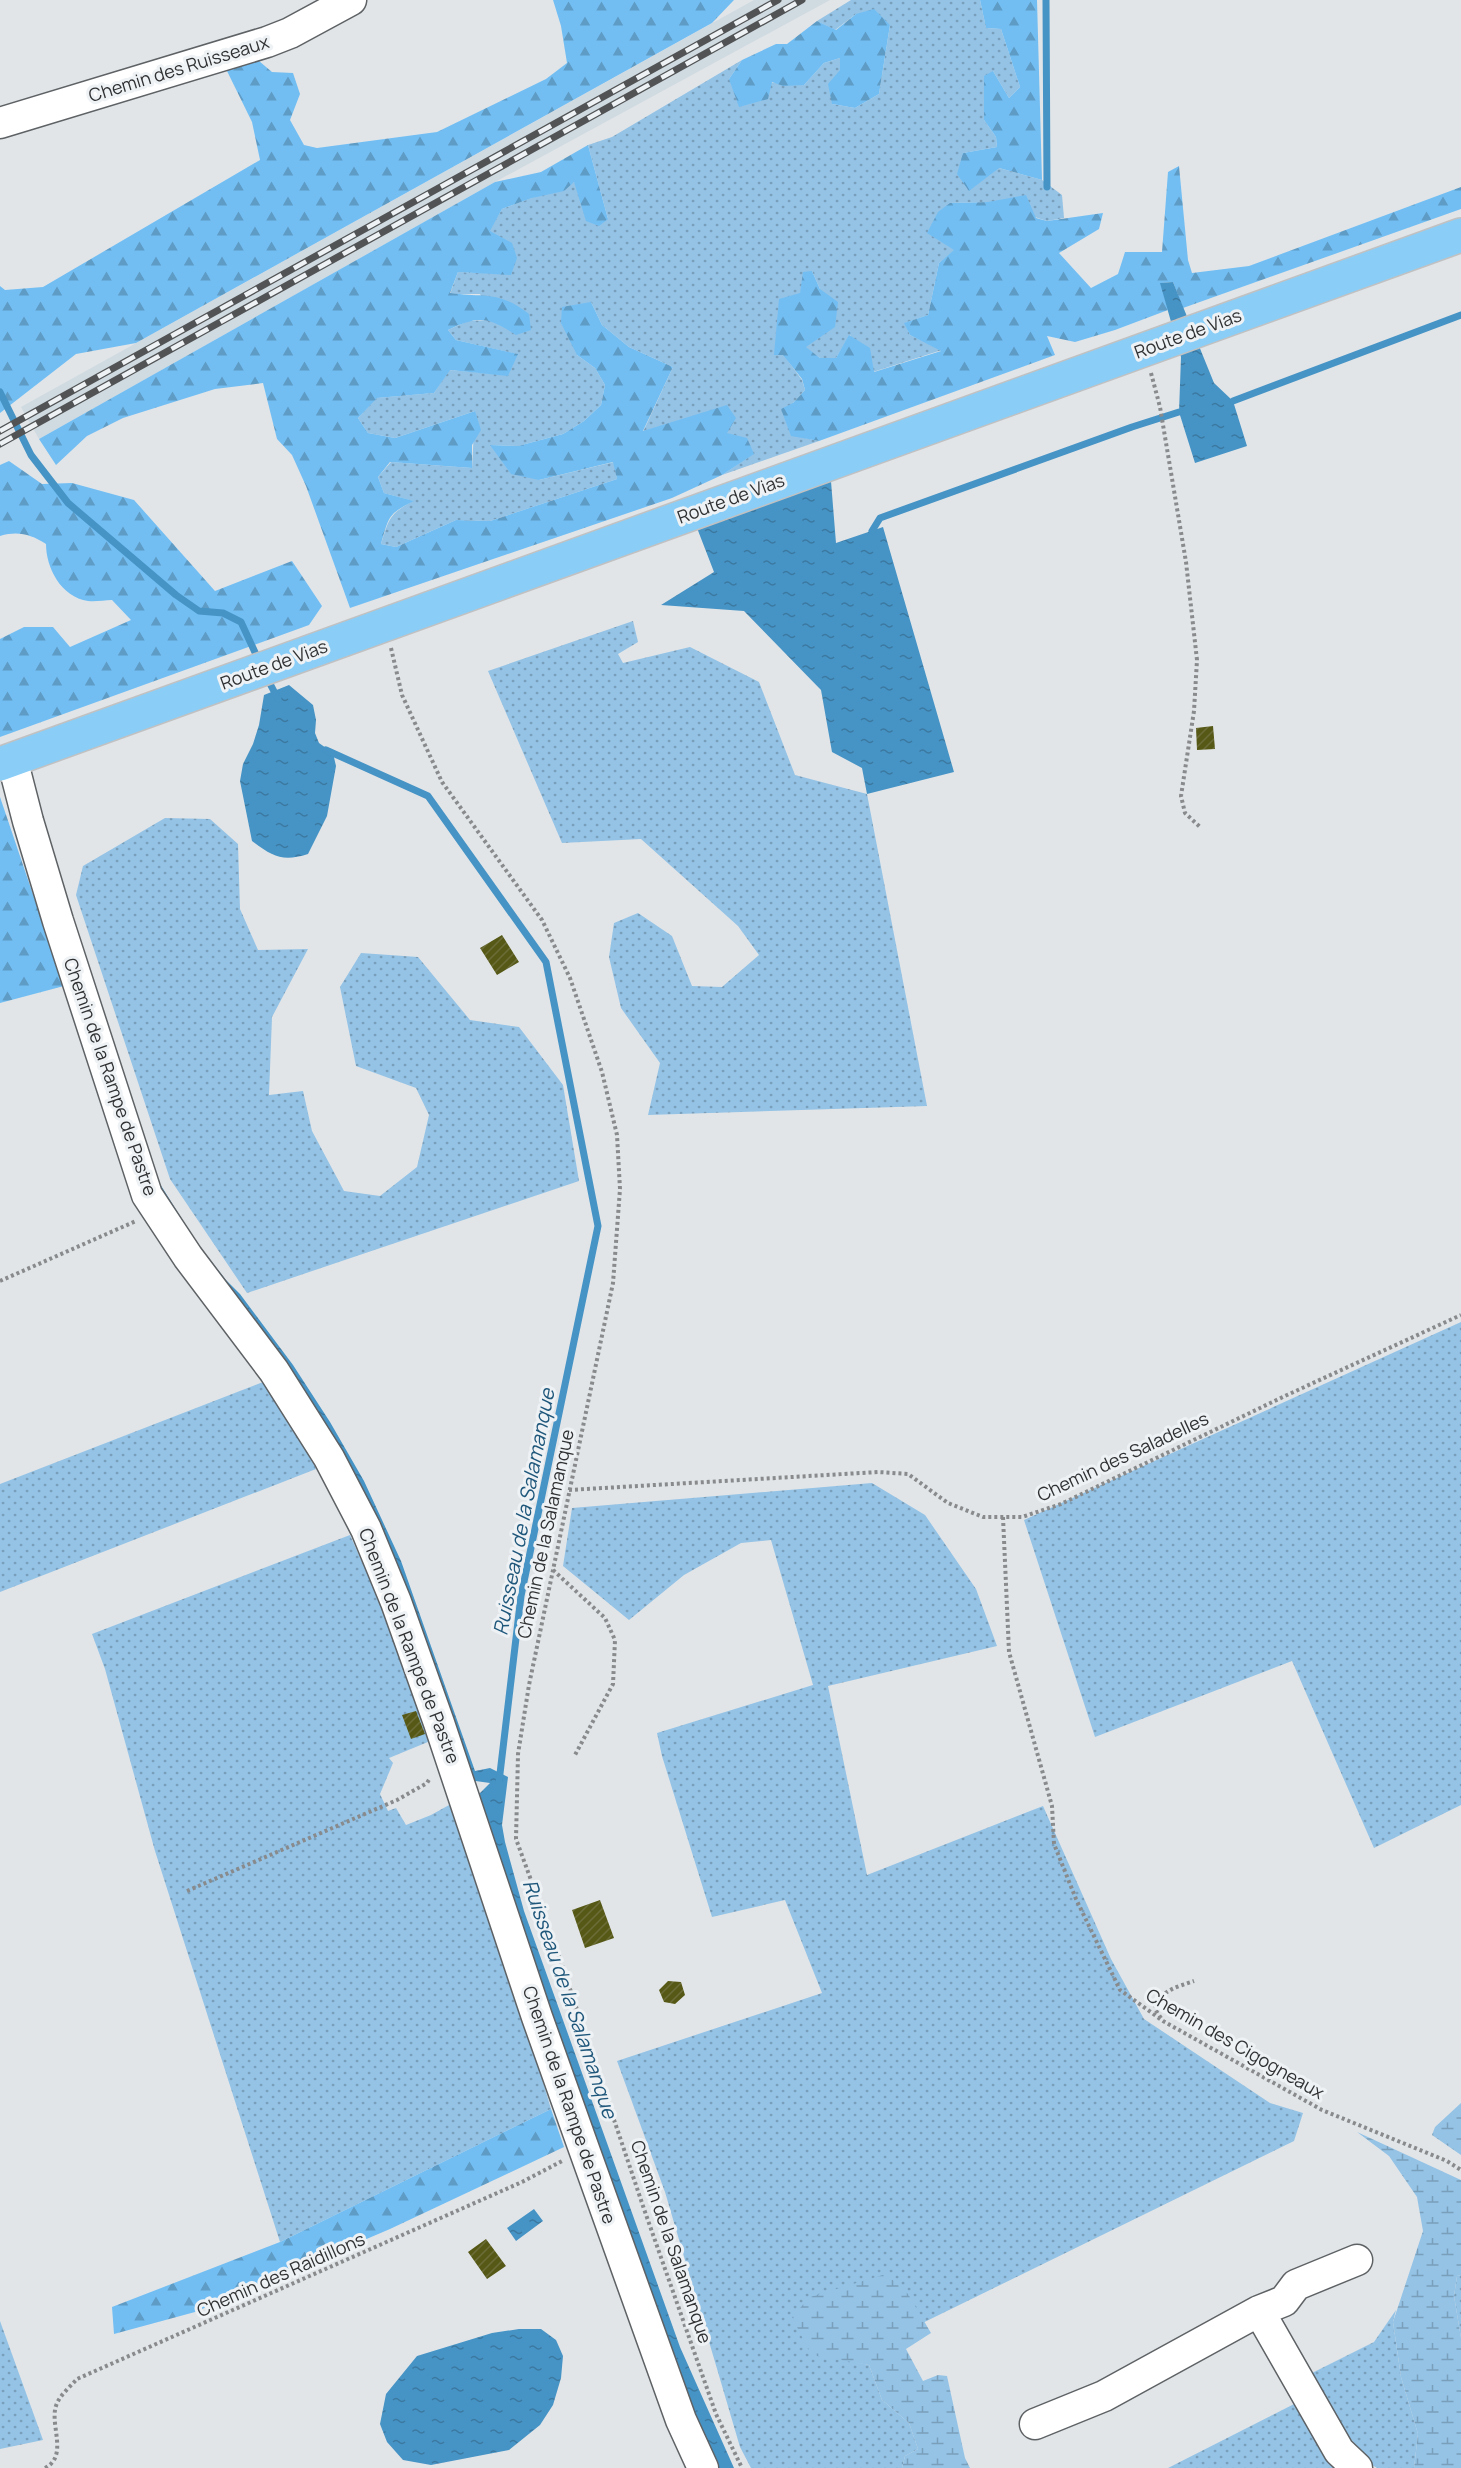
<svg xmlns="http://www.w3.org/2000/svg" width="1461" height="2468" viewBox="0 0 1461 2468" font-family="Manrope,sans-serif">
<defs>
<pattern id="green-dots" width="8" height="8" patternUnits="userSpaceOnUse" patternTransform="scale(1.5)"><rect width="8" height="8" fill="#94c3e6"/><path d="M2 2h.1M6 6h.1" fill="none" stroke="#799fbb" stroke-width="1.8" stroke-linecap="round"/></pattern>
<pattern id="forest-firs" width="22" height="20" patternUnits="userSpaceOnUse" patternTransform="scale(1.5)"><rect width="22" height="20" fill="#72bef3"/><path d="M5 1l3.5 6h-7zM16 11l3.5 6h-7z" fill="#5e9bc5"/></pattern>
<pattern id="wetland-marsh" width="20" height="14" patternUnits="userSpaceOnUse" patternTransform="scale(1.5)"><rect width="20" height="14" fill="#94c3e6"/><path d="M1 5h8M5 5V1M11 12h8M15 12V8" fill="none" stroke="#799fbb"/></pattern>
<pattern id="water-ripples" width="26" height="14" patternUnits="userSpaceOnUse" patternTransform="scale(1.5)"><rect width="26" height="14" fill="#4693c5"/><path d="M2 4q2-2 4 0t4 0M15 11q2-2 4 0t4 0" fill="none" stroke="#3b79a1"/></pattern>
<pattern id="building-hatch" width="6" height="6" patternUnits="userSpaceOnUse" patternTransform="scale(1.5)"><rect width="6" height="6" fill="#565816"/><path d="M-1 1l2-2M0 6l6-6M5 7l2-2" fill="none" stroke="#6b6d38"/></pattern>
</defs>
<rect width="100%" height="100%" fill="#e1e5e8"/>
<path fill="#cfdae1" d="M754,0H830L495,182L39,439L21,407Z"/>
<path fill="url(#green-dots)" d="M851,0H980L986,28L1001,29L1020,87L1009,98L993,71L984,120L996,137L997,147L963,153L999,168L1042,180L1062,195L1064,218L1047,221L988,202L950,203L955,250L939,263L928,315L905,323L910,335L942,350L873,372L850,335L836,358H820L805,347L820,289L812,271L800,293L783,354L802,380L805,390L793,403L791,435L819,441L722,475L753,454L643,432L673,367L629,347L602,325L591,302L577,355L595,368L605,385L601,405L584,421L563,434L518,446L491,445L539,480L614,462L617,479L490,521L456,520L396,547L381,544C389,519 389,514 413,501L384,493L378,477L391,462L472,468L475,411L395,438L368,433L358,418L376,398L434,393L449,370L508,375L517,354L456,340L448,330L468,321L493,320L480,294H450L458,272L511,274L489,231L502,209L574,182L608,219L588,145L612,137L742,60L729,79L804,85L824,63L840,58V70L832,104L855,108L879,94L890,25L856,14L835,30L817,21Z
M633,621L638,642L618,654L623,663L690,647L759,682L795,775L867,794L927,1106L648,1115L660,1063L621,1008L609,957L614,923L638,913L672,936L692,986L722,987L759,955L738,926L641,839L562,843L488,671Z
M165,818L210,819L238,844L240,909L258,950L308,949L272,1017L269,1095L303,1091L312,1131L344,1191L380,1196L417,1167L429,1115L416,1088L356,1066L340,987L361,953L418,957L470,1020L519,1027L563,1085L579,1181L247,1293L170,1179L76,895L83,866Z
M1461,1322V1805L1374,1848L1292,1661L1095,1737L1024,1520Z
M271,1379L296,1422L316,1469L0,1592V1484Z
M872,1483L925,1515L976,1589L997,1646L828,1686L867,1875L1043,1806L1111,1959L1144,2019L1270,2103L1303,2113L1294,2141L847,2360L869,2365L882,2400L909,2423L918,2449L905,2456L902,2468H751L740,2447L665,2192L617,2061L822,1993L785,1900L712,1917L662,1756L657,1733L813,1685L771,1540L741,1543L684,1575L629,1620L563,1566L572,1508Z
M350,1535L440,1737L389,1758L393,1763L380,1794L388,1811L396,1808L406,1825L431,1815L460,1799L551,2109L280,2242L155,1851L105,1669L92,1634Z
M1461,2275V2338L1454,2296L1457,2276Z
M1396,2310L1393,2322L1401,2377L1418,2434L1414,2468H1377L1372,2465L1338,2423L1312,2373L1374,2342Z
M0,2321L43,2440L0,2449Z
M1302,2400L1347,2468H1168Z"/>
<path fill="url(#forest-firs)" d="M553,0H734L712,23L136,343L76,354L0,413V286L5,290L43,287L260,160L252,122L227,71L238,61H259L272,72L293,73L300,94L290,120L304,145L317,148L437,132L546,79L567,63L561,26Z
M980,0H1037L1042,180L999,168L969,191L957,174L963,153L997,147L996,137L984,120V76L993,71L1009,98L1020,87L1001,29L986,28Z
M874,9L890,25L879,94L855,108L832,104L828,84L840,70V58L824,63L804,85L783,86L772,82L768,99L739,107L729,79L742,60L776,44H787L817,21L836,30L856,14Z
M588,145L608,219L599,226L586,221L574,182L564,191L532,198L502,209L490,231L512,243L517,258L511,275L458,272L450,293C485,298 498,290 529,314L531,330L516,335C488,317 479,315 448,330L456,340L518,354L508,376L450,370L434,393L377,398L358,418L368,433L395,438L475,411L481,430L472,445V468L390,462L378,477L384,493L414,501C388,514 389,516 381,544L396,547L456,520L490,521L617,479L613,462L539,480L511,474L490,445L518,446L563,434L584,421L601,405L605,385L595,368L577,355L561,323L562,307L591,302L602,325L629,347L673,367L643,431L727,405L736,418L727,433L747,438L754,454L722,475L672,498L350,608L306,486L292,455L277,439L263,383L215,389L123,418L87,436L56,465L39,439L495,182L541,172Z
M1179,166L1188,260L1192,273L1249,266L1461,187V209L1183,308L1173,282L1161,283L1168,310L1115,330L1075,342L1047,336L1055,355L819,441L791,436L781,409L793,403L805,390L802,379L783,355H774L779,299L800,293L803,272L812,271L820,289L838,302L835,327L806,347L820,358H836L849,335L870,348L874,372L941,351L910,335L904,323L928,315L939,263L954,250L927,233L938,212L950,203L988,202L1026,195L1036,218L1047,221L1103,213L1099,229L1059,253L1091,288L1118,274L1125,252H1162L1168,172Z
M9,461L42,484L72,483L134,500L215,591L292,561L322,606L309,625L0,737V639L24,627H53L70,647L131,620L112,600C104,600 96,602 88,601C61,597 46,568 46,544C30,534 18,531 0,536V465Z
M0,797L64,986L0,1003Z
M551,2109L564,2147L390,2229L195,2312L114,2334L112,2307L280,2242Z"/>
<path fill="url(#wetland-marsh)" d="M1461,2103V2155L1432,2135L1435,2127Z
M1357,2132L1461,2180V2275L1457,2276L1454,2296L1461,2338V2468H1414L1418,2434L1401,2377L1393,2322L1423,2231L1417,2197L1389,2156Z
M886,2274L908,2294L931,2333L906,2349L923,2381L938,2375L947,2376L965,2458L970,2468H902L905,2456L918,2449L909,2423L882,2400L869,2365L811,2355L792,2317L810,2297Z"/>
<path fill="url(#water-ripples)" d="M1173,282L1214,383L1233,401L1247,446L1195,463L1179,412L1181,357L1160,283Z
M830,469L836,543L883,527L954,772L867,794L862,768L832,752L821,690L744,611L661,605L714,572L692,515Z
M289,685L313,705L316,720L315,733L319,743L333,753L336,766L327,816L308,854C283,862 273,857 252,841L240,781L243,764L253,744L259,725L264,695Z
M34,807L160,1184L197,1243L226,1280L240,1294L293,1365L330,1422L364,1481L401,1561L475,1771L490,1768L508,1777L502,1825L505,1842L524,1911L680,2347L734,2468H707L701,2454L478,1795L490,1783L461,1779L382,1555L172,1231L15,820L12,821L10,816Z
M534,2209L543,2221L516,2241L507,2228Z
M519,2329H541L556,2340L563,2356L561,2378L553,2405L540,2425L509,2450L431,2465L403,2460L387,2442L380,2424L386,2394L417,2356L492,2333Z"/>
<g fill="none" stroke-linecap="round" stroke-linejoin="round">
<path stroke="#4693c5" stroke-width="7" d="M1046,0L1047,187
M0,392L31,455L68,503L176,595L199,611L223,613L241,622L259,661
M1233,401L1461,315
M872,531L880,518L1132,427L1179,412
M266,676L278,699
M326,750L428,796L546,962L598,1226L521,1596L499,1782"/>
</g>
<path fill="url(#building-hatch)" d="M1213,726L1215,749L1197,750L1196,728Z
M502,935L519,962L497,975L480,948Z
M416,1711L425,1734L411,1739L402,1715Z
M600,1900L614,1938L585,1948L572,1910Z
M668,1981L681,1982L685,1995L675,2004L664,2002L659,1990Z
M486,2239L506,2266L487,2279L468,2252Z"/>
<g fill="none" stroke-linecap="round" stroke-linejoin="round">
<defs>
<path id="minor" d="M0,123L267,42L290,33L351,0
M12,759L28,821L58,921L147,1195L188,1257L274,1371L329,1458L366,1529L396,1602L439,1723L537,2017L584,2149L681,2420L703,2468
M1259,2311L1339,2451L1357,2468
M1035,2424L1104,2396L1259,2311L1284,2301L1296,2285L1357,2260"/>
<path id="major" d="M0,764L1461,235"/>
</defs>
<use href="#minor" stroke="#5e6265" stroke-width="33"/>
<use href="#major" stroke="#c1c1c2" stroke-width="36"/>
<path stroke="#888a8c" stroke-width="4" stroke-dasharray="3 3" stroke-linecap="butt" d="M1151,373L1160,407L1186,562L1197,660L1194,711L1181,796L1185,813L1200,827
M391,648L402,695L442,782L542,920L570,978L602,1072L617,1135L620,1189L613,1283L529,1685L518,1754L516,1839L562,1965L644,2209L716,2414L742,2468
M0,1281L136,1221
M569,1490L878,1472L908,1474L948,1503L983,1517H1022L1061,1504L1287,1395L1461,1315
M1003,1517L1009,1652L1052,1806L1054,1844L1076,1899L1120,1990L1163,2021L1322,2110L1447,2161L1461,2170
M553,1570L605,1618L615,1640L613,1684L575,1755
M187,1891L397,1800L427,1783L430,1778
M1161,2018L1155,2009C1160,1990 1177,1987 1194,1981
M45,2468C67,2457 52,2429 55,2410C57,2397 69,2388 77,2379L522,2182L564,2160"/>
<use href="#minor" stroke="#fff" stroke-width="30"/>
<use href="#major" stroke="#8acef7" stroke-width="33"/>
<defs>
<path id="rail" d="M0,431L778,0
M0,444L802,0"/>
</defs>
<use href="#rail" stroke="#515354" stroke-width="7"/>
<use href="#rail" stroke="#eef2f5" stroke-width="4.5" stroke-dasharray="14" stroke-linecap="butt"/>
</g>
<g text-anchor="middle" stroke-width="6" stroke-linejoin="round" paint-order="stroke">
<g font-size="18" fill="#303132" stroke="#eef2f5">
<text transform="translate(179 69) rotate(-17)" y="6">Chemin des Ruisseaux</text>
<text transform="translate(1188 334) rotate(-20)" y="6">Route de Vias</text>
<text transform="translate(731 499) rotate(-20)" y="6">Route de Vias</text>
<text transform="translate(274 665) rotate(-20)" y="6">Route de Vias</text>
<text transform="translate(110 1077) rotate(71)" y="6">Chemin de la Rampe de Pastre</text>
<text transform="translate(1123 1457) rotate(-25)" y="6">Chemin des Saladelles</text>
<text transform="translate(546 1534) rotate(-78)" y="6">Chemin de la Salamanque</text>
<text transform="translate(409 1646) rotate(69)" y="6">Chemin de la Rampe de Pastre</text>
<text transform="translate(1235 2044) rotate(30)" y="6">Chemin des Cigogneaux</text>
<text transform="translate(569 2105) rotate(71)" y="6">Chemin de la Rampe de Pastre</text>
<text transform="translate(671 2242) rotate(71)" y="6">Chemin de la Salamanque</text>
<text transform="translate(281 2275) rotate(-24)" y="6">Chemin des Raidillons</text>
</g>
<g font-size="20" font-style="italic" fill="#1f577b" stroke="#eef2f5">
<text transform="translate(524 1512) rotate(-79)" y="7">Ruisseau de la Salamanque</text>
<text transform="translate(570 1999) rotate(71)" y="7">Ruisseau de la Salamanque</text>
</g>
</g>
</svg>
